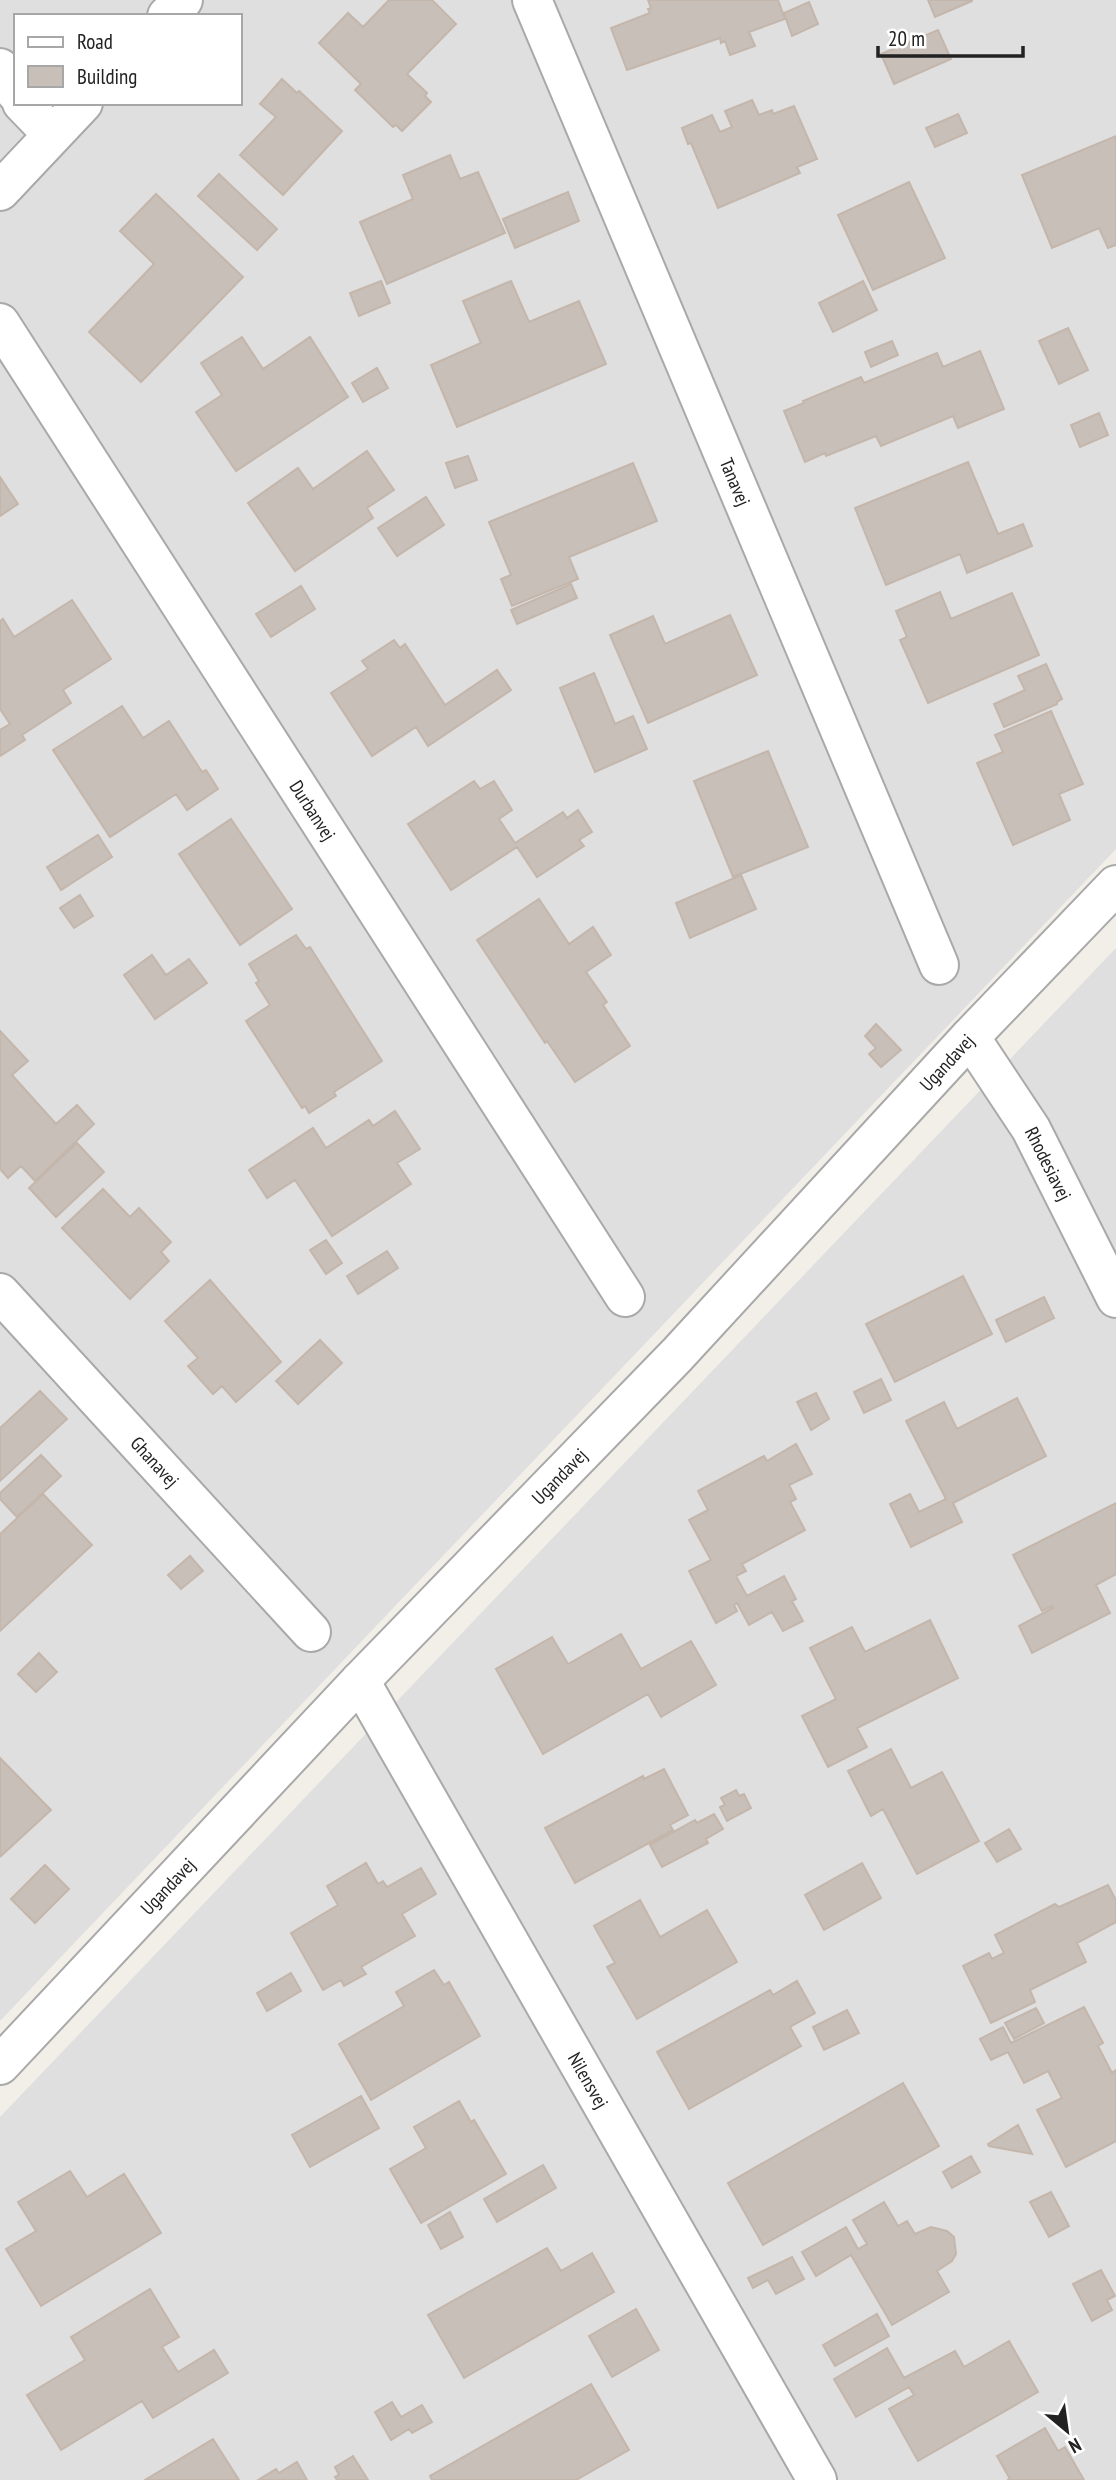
<svg xmlns="http://www.w3.org/2000/svg" width="1116" height="2480" viewBox="0 0 1116 2480" font-family="'PT Sans Narrow',sans-serif">
<rect width="100%" height="100%" fill="#f2efe9"/>
<path fill="#e0dfdf" fill-rule="evenodd" d="M0,0H1116V849L0,2021ZM16,16H240V103H16Z
M1116,948V2480H0V2117Z"/>
<path fill="#c7bfb8" stroke="#c4b6ab" stroke-width="2" d="M389,0H432L456,24L407,74L427,93L425,96L431,102L402,131L396,125L393,127L355,90L361,84L319,43L348,13L363,27Z
M648,0H778L785,19L749,32L755,46L730,55L725,41L721,43L720,38L627,70L611,28L650,13L648,9L651,8Z
M928,0H972V1L935,17Z
M809,2L818,24L792,36L784,13Z
M938,30L951,59L894,84L881,54Z
M282,79L297,93L299,91L342,131L283,195L240,155L276,117L260,104Z
M752,100L759,115L772,110L773,114L794,106L817,159L797,167L800,173L718,208L691,143L688,144L682,128L712,115L720,132L732,127L725,111Z
M958,114L967,133L935,147L926,128Z
M1116,136V245L1108,248L1099,228L1052,248L1022,175Z
M450,155L460,179L478,172L505,233L387,284L360,222L413,199L403,175Z
M219,174L277,229L257,250L198,196Z
M909,182L945,258L873,290L838,215Z
M568,192L579,221L515,248L503,219Z
M156,194L243,277L141,382L89,332L154,264L120,231Z
M381,281L390,303L359,316L350,293Z
M511,281L529,322L579,301L606,364L457,427L431,365L481,343L463,301Z
M863,281L877,310L833,332L819,303Z
M1068,328L1088,370L1059,384L1039,341Z
M242,337L263,369L310,337L348,397L236,471L196,412L222,395L201,363Z
M892,341L898,355L871,367L865,352Z
M980,351L1004,409L958,428L953,416L881,446L876,436L826,456L825,453L805,462L784,411L804,403L803,401L861,377L864,383L937,353L943,367Z
M377,368L388,388L363,402L352,383Z
M1099,413L1108,435L1080,447L1071,425Z
M367,451L394,490L367,508L373,518L295,571L248,503L298,468L313,489Z
M468,456L477,480L455,488L446,463Z
M968,462L998,534L1023,524L1032,546L967,573L960,554L886,585L855,508Z
M633,463L657,521L569,557L578,579L512,606L501,579L511,575L489,522Z
M0,477L18,504L0,516Z
M426,497L444,525L397,556L378,528Z
M571,584L577,598L517,624L511,610Z
M301,586L315,609L271,637L256,614Z
M940,592L951,619L1012,593L1039,655L928,703L900,640L907,637L896,611Z
M72,600L111,659L63,690L71,703L22,735L25,740L0,756V730L10,724L0,709V621L3,619L14,637Z
M730,615L757,675L648,723L610,635L653,616L665,644Z
M394,640L400,648L405,644L445,705L497,670L511,690L428,746L416,727L372,756L331,693L368,669L362,661Z
M1046,664L1062,699L1057,702V704L1004,727L994,704L1025,690L1018,676Z
M594,673L615,724L633,716L647,749L595,772L560,688Z
M122,706L143,738L169,721L202,772L206,770L218,789L187,810L176,794L110,837L53,750Z
M1051,711L1083,784L1059,794L1070,820L1013,845L977,763L1003,752L995,735Z
M768,751L808,847L733,877L694,781Z
M474,781L480,789L494,781L512,810L499,819L515,843L563,812L567,818L578,810L592,832L579,840L584,846L537,877L517,847L451,890L408,824Z
M231,819L292,909L240,945L179,854Z
M98,835L112,857L61,890L47,867Z
M741,875L756,909L690,938L676,903Z
M80,895L93,916L74,928L60,908Z
M539,899L569,944L593,927L611,955L586,972L607,1002L603,1005L630,1046L575,1082L547,1041L545,1043L477,940Z
M296,935L306,949L310,947L382,1061L334,1092L336,1096L309,1113L305,1106L302,1108L246,1021L270,1005L256,983L259,981L249,964Z
M152,955L166,975L189,959L207,983L155,1019L124,975Z
M876,1024L901,1050L881,1067L869,1054L876,1048L865,1036Z
M0,1031L28,1061L12,1075L56,1124L77,1105L94,1124L35,1181L21,1166L8,1178L0,1169Z
M395,1111L420,1149L397,1163L411,1184L332,1236L295,1180L267,1198L249,1170L313,1128L326,1148L369,1120L373,1126Z
M77,1143L104,1172L56,1217L29,1188Z
M103,1189L130,1217L139,1208L171,1242L161,1252L169,1261L130,1299L62,1228Z
M326,1240L342,1263L326,1274L310,1250Z
M387,1251L398,1268L358,1294L347,1276Z
M963,1276L992,1334L895,1382L866,1324Z
M210,1280L281,1362L236,1402L222,1386L213,1394L188,1366L198,1358L165,1321Z
M1044,1297L1054,1318L1006,1342L996,1320Z
M320,1340L342,1363L298,1404L276,1381Z
M881,1379L891,1400L864,1413L854,1392Z
M40,1391L67,1419L0,1481V1428Z
M816,1393L829,1419L811,1430L797,1402Z
M1017,1398L1046,1456L953,1503L962,1522L911,1547L890,1504L910,1494L919,1512L946,1499L906,1421L944,1402L957,1429Z
M796,1444L812,1474L789,1485L796,1499L790,1502L805,1530L742,1564L746,1571L736,1576L747,1596L784,1576L796,1599L792,1601L803,1621L783,1631L772,1612L749,1625L737,1603L734,1605L737,1611L716,1623L689,1571L711,1560L689,1520L708,1510L698,1491L764,1456L767,1461Z
M41,1455L61,1476L17,1517L0,1499V1493Z
M43,1494L92,1545L0,1631V1534Z
M1116,1503V1574L1096,1585L1110,1613L1032,1653L1019,1626L1053,1608L1052,1606L1042,1611L1013,1555Z
M190,1556L203,1571L181,1589L168,1575Z
M930,1620L958,1678L857,1728L867,1747L828,1767L802,1716L836,1699L810,1648L852,1627L865,1652Z
M621,1634L641,1669L691,1641L716,1685L661,1717L648,1694L543,1754L496,1669L552,1637L568,1664Z
M39,1653L57,1672L36,1692L18,1674Z
M891,1749L911,1788L942,1772L979,1841L917,1874L883,1809L871,1816L848,1771Z
M0,1758L51,1810L0,1857Z
M664,1769L688,1815L670,1825L673,1830L575,1883L545,1828L643,1776L644,1779Z
M736,1790L739,1796L744,1794L751,1808L727,1821L720,1807L725,1805L721,1798Z
M714,1814L723,1829L706,1839L708,1843L662,1867L650,1845L695,1820L697,1823Z
M1009,1829L1021,1849L997,1862L985,1843Z
M366,1863L378,1884L383,1881L387,1887L421,1868L436,1894L402,1914L415,1936L361,1967L366,1974L344,1986L341,1980L323,1990L291,1933L338,1905L327,1886Z
M862,1863L881,1898L824,1930L805,1895Z
M45,1865L69,1889L35,1923L11,1899Z
M1108,1885L1116,1900V1922L1077,1943L1086,1962L1030,1990L1035,2002L991,2023L963,1966L989,1953L992,1959L1004,1953L995,1935L1055,1904L1059,1907Z
M640,1900L660,1937L707,1910L737,1962L637,2019L607,1967L615,1963L594,1926Z
M434,1970L444,1985L449,1982L480,2036L371,2100L339,2044L404,2006L396,1992Z
M291,1973L301,1991L267,2011L257,1993Z
M797,1981L815,2013L790,2027L801,2046L689,2109L657,2052L770,1990L773,1995Z
M1084,2007L1103,2043L1098,2046L1112,2073L1116,2070V2141L1066,2167L1037,2110L1062,2098L1048,2071L1024,2083L1008,2052L991,2060L980,2039L1003,2027L1011,2043Z
M1036,2008L1044,2023L1014,2039L1005,2023Z
M847,2010L859,2033L824,2050L813,2027Z
M903,2083L939,2146L763,2245L728,2183Z
M361,2096L379,2128L310,2167L292,2135Z
M459,2101L471,2122L474,2120L506,2174L421,2223L390,2169L426,2148L414,2127Z
M1018,2125L1032,2154L989,2146L988,2144Z
M971,2156L980,2172L952,2188L943,2172Z
M543,2165L556,2188L497,2222L484,2199Z
M70,2171L87,2197L124,2174L161,2233L41,2306L6,2249L36,2231L18,2202Z
M1051,2192L1069,2226L1049,2237L1030,2202Z
M884,2202L898,2226L907,2221L915,2234L931,2227L947,2231L954,2237L956,2254L952,2261L937,2271L949,2292L892,2325L851,2255L816,2276L802,2252L846,2227L858,2249L867,2244L853,2220Z
M450,2212L463,2237L441,2249L428,2225Z
M547,2248L561,2271L592,2253L614,2292L464,2378L428,2315Z
M792,2257L804,2279L776,2294L768,2280L753,2288L748,2278Z
M1101,2270L1115,2296L1107,2300L1112,2310L1092,2321L1073,2284Z
M150,2289L179,2337L162,2347L178,2372L214,2350L228,2373L153,2418L142,2401L61,2450L27,2395L85,2360L71,2337Z
M636,2309L659,2350L612,2377L589,2336Z
M877,2314L889,2336L835,2366L823,2345Z
M1009,2341L1038,2392L918,2461L889,2409L914,2395L909,2387L856,2417L834,2379L887,2348L904,2378L955,2351L964,2367Z
M591,2384L629,2450L576,2480H432L430,2476Z
M392,2402L401,2417L422,2405L432,2422L412,2433L409,2429L391,2440L375,2412Z
M1045,2428L1058,2451L1065,2447L1084,2480H1007L1010,2479L997,2456Z
M213,2439L239,2480H145Z
M353,2456L368,2480H337L335,2477L339,2475L335,2467Z
M297,2462L307,2480H258L276,2469L279,2473Z"/>
<g fill="none" stroke-linecap="round" stroke-linejoin="round">
<defs>
<g id="street">
<path id="s1" d="M532,0L939,965"/>
<path d="M167,16L183,0"/>
<path d="M0,68L16,93"/>
<path d="M22,103L52,134"/>
<path d="M0,191L83,103"/>
<path id="s2" d="M0,323L625,1297"/>
<path id="s3" d="M970,1037L1031,1129L1116,1298"/>
<path id="s4" d="M0,1293L311,1632"/>
<path id="s5" d="M360,1681L817,2480"/>
<path id="s6" d="M0,2065L360,1681L677,1355L970,1037L1116,885"/>
</g>
</defs>
<use href="#street" stroke="#a9a9a9" stroke-width="42"/>
<use href="#street" stroke="#fff" stroke-width="38"/>
</g>
<g text-anchor="middle" stroke-width="7" stroke-linejoin="round" paint-order="stroke">
<g font-size="19" fill="#222" stroke="#fff">
<text dy="7" stroke="none"><textPath href="#s1" startOffset="523">Tanavej</textPath></text>
<text dy="7" stroke="none"><textPath href="#s2" startOffset="579">Durbanvej</textPath></text>
<text dy="7" stroke="none"><textPath href="#s6" startOffset="1379">Ugandavej</textPath></text>
<text dy="7" stroke="none"><textPath href="#s3" startOffset="149">Rhodesiavej</textPath></text>
<text dy="7" stroke="none"><textPath href="#s4" startOffset="229">Ghanavej</textPath></text>
<text dy="7" stroke="none"><textPath href="#s6" startOffset="812">Ugandavej</textPath></text>
<text dy="7" stroke="none"><textPath href="#s6" startOffset="245">Ugandavej</textPath></text>
<text dy="7" stroke="none"><textPath href="#s5" startOffset="460">Nilensvej</textPath></text>
</g>
</g>
<rect x="14" y="14" width="228" height="91" fill="#ffffff" stroke="#a7a7a7" stroke-width="2"/>
<rect x="28" y="37" width="35" height="10" fill="#ffffff" stroke="#a7a7a7" stroke-width="2"/>
<text x="77" y="49" font-size="21" fill="#222222">Road</text>
<rect x="28" y="66" width="35" height="21" fill="#c7bfb8" stroke="#a7a7a7" stroke-width="2"/>
<text x="77" y="84" font-size="21" fill="#222222">Building</text>
<g transform="translate(1067 2431) rotate(151)" stroke="#ffffff" stroke-width="5" paint-order="stroke">
<path d="M0-5L12 26L0 18L-12 26Z" fill="#222222"/>
<text y="-10" font-size="19" font-weight="bold" text-anchor="middle" fill="#222222">N</text>
</g>
<path d="M878 46v10h145v-10" fill="none" stroke="#222222" stroke-width="3.5"/>
<text x="888" y="46" font-size="21" fill="#222222" stroke="#ffffff" stroke-width="5" paint-order="stroke">20 m</text>
</svg>
